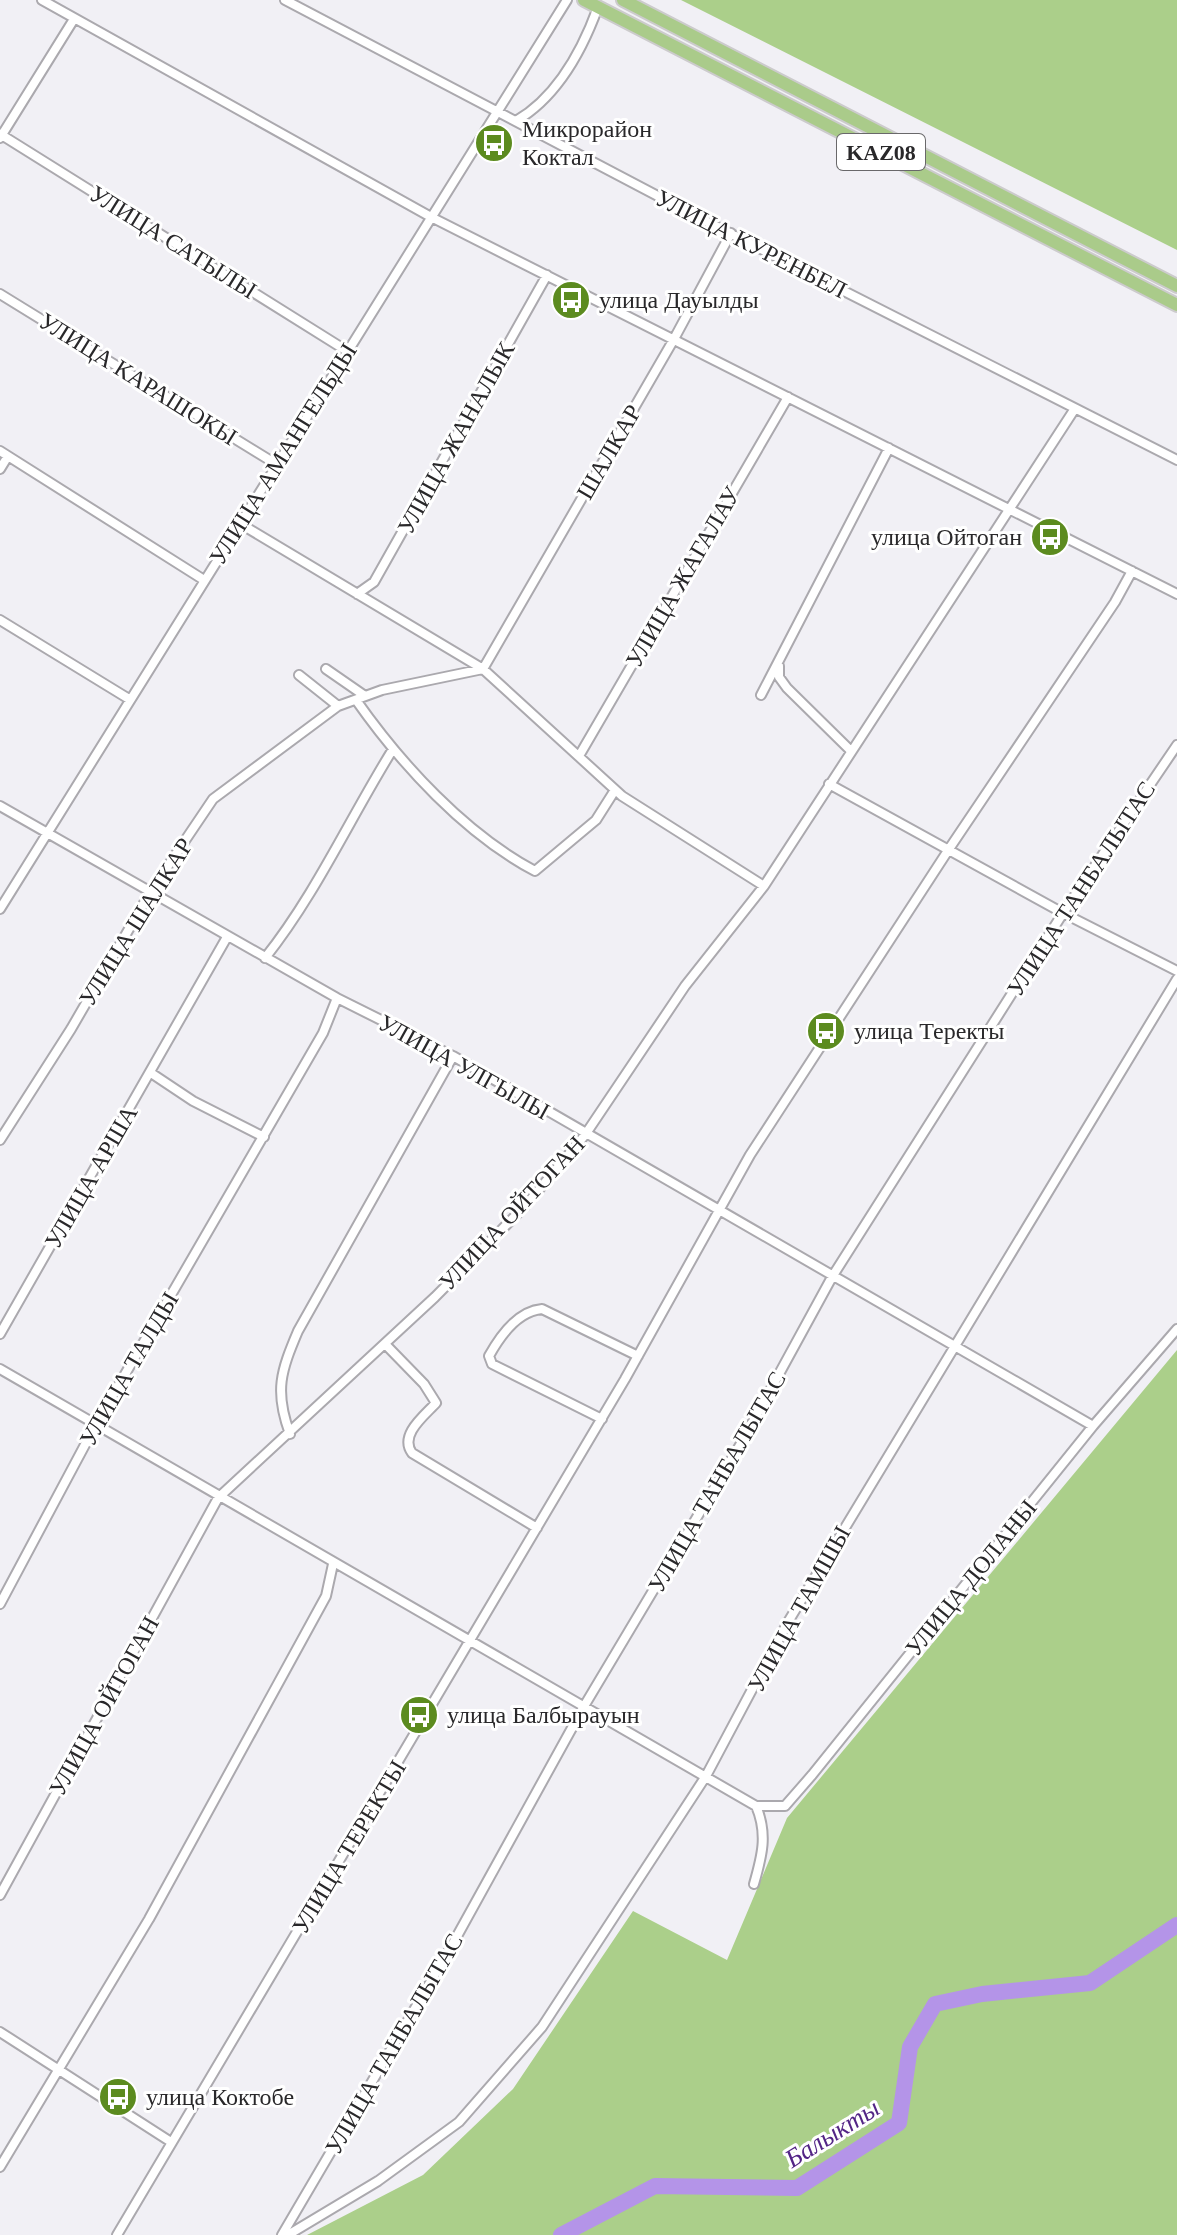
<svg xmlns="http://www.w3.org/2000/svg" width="1177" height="2235" viewBox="0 0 1177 2235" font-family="Georgia,serif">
<rect width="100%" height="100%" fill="#f1f0f5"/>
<path fill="#abcf8a" d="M681,0H1177V250Z
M1177,1350V2235H307L423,2175L513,2089L633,1911L727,1960L787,1818Z"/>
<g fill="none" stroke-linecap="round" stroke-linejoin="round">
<path stroke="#b494e8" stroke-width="16" d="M561,2235L655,2186L797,2188L899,2123L910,2047L935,2004L982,1994L1090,1983L1177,1925"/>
<defs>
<path id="minor" d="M42,0L431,217L1177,594
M285,0L692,214L1177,460
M516,121C557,97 582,51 598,7
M0,134L347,351
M0,138L74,19
M0,294L276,464
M0,451L204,580
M0,469L8,456
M239,523L483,669L622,796L764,886
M357,594L374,582L547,275
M0,620L129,699
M779,666V677L787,688L850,750
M326,669L365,696
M299,675L338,706
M761,695L889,448
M356,700C401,764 465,834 535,871L596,820L615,790
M579,756L788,397
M829,784L1063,913L1177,971
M0,806L337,998L453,1056L1093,1426
M0,909L567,0
M265,958C316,894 350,818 393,749
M151,1073L193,1101L264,1137
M0,1140L71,1029L151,891L213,799L338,706L382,690L483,669L674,339L731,233
M0,1334L227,937
M386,1345L424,1384L436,1403C424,1416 399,1435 412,1453L537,1528
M0,1369L756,1806H785L812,1775L1093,1426L1177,1329
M602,1419L492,1364L489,1356C500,1336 518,1311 542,1309L638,1356
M290,1434C274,1391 281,1371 298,1331L453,1056
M0,1604L95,1426L323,1033L337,998
M754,1884C762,1856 768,1834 756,1806
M0,1895L218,1498L435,1297L526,1205L585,1135L685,986L764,886L1074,410
M0,2032L171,2142
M0,2167L149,1919L326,1596L333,1564
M117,2235L625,1379L750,1155L949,849L1115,602L1132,571
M282,2235L451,1947L583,1708L743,1440L832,1277L1063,913L1177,745
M288,2235L378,2181L459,2122L542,2027L706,1776L788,1622L1177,979"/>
<path id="trunk" d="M584,0L1177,305
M623,0L1177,286"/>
</defs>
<use href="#minor" stroke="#aba9ae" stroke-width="12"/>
<use href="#trunk" stroke="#cccbcc" stroke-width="16"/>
<use href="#minor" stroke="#fff" stroke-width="8"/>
<use href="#trunk" stroke="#aacb8a" stroke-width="12"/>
</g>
<defs>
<symbol id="bus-disc" viewBox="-11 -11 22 22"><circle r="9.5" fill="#5c8b1f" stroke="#fff"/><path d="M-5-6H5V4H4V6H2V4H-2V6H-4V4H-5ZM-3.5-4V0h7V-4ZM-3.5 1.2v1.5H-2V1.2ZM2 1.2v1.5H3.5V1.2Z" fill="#fff"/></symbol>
</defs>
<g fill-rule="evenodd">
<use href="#bus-disc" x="472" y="121" width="44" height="44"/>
<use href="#bus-disc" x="549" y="278" width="44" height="44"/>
<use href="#bus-disc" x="1028" y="515" width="44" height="44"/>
<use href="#bus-disc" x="804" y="1009" width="44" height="44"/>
<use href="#bus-disc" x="397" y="1693" width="44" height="44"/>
<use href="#bus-disc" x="96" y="2075" width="44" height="44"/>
</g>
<g text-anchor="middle" stroke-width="6" stroke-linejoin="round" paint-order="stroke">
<rect fill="#fff" stroke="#69686a" stroke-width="2" x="837" y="134" width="88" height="36" rx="6"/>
<g font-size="22" font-weight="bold" fill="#29282a">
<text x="881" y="160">KAZ08</text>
</g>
<g font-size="24" fill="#29282a" stroke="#fff" text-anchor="start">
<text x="522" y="137">Микрорайон<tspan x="522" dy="28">Коктал</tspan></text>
<text x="599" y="308">улица Дауылды</text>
<text x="1022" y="545" text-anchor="end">улица Ойтоган</text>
<text x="854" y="1039">улица Теректы</text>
<text x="447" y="1723">улица Балбырауын</text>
<text x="146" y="2105">улица Коктобе</text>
</g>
<g font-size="24" fill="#29282a" stroke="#fff">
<text transform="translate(173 242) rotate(32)" y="8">УЛИЦА САТЫЛЫ</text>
<text transform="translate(751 244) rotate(27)" y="8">УЛИЦА КУРЕНБЕЛ</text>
<text transform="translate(138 379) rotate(32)" y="8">УЛИЦА КАРАШОКЫ</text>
<text transform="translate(456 438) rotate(-61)" y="8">УЛИЦА ЖАНАЛЫК</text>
<text transform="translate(609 452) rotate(-60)" y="8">ШАЛКАР</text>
<text transform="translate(283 454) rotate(-58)" y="8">УЛИЦА АМАНГЕЛЬДЫ</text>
<text transform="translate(683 577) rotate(-60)" y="8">УЛИЦА ЖАГАЛАУ</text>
<text transform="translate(1081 889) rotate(-57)" y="8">УЛИЦА ТАНБАЛЫТАС</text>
<text transform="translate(136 922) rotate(-58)" y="8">УЛИЦА ШАЛКАР</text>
<text transform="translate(464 1067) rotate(29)" y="8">УЛИЦА УЛГЫЛЫ</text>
<text transform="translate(91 1177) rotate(-60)" y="8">УЛИЦА АРША</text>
<text transform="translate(512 1213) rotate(-47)" y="8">УЛИЦА ОЙТОГАН</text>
<text transform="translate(129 1369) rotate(-60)" y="8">УЛИЦА ТАЛДЫ</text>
<text transform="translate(717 1482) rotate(-60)" y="8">УЛИЦА ТАНБАЛЫТАС</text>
<text transform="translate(971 1578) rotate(-51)" y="8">УЛИЦА ДОЛАНЫ</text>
<text transform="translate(799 1609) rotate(-61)" y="8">УЛИЦА ТАМШЫ</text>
<text transform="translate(104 1706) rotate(-61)" y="8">УЛИЦА ОЙТОГАН</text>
<text transform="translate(349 1847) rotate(-59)" y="8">УЛИЦА ТЕРЕКТЫ</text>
<text transform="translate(394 2044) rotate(-60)" y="8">УЛИЦА ТАНБАЛЫТАС</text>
</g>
<g font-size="26" font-style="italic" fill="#532586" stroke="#fff">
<text transform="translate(832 2133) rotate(-32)" y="9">Балыкты</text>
</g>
</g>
</svg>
